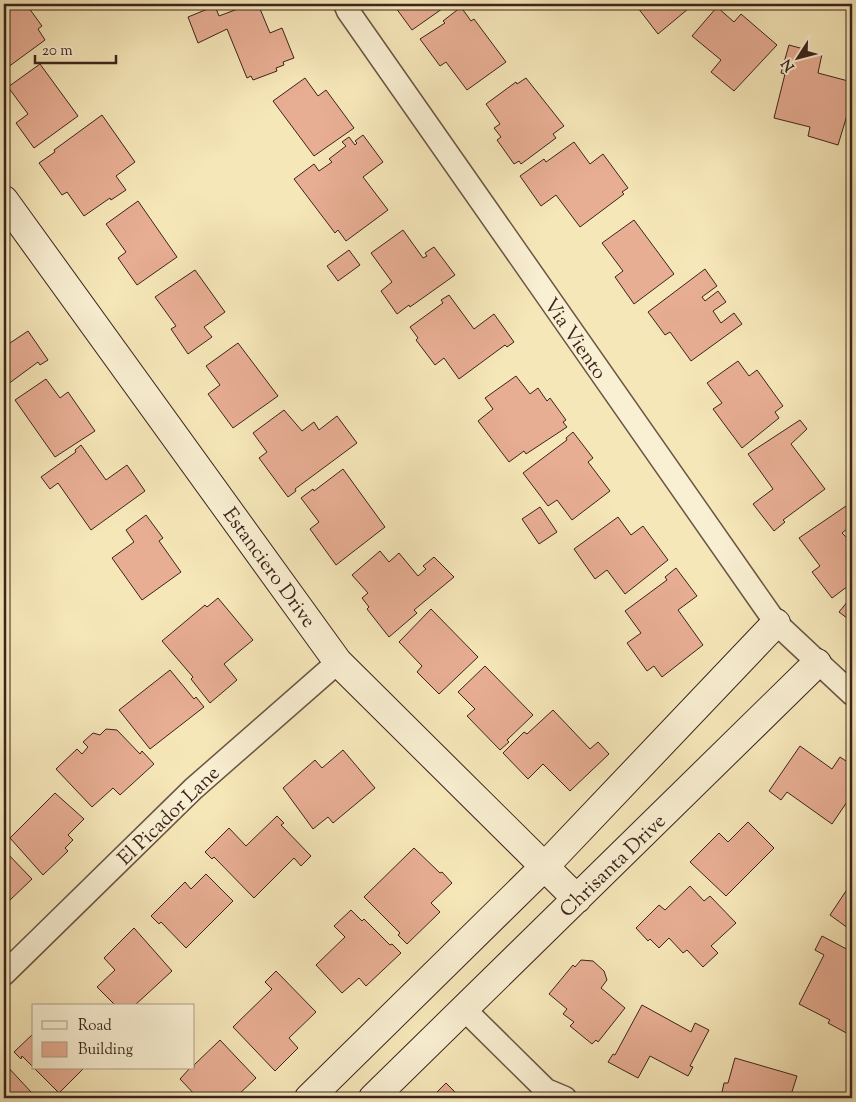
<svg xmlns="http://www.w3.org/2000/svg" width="856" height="1102" viewBox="0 0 856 1102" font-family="'Sorts Mill Goudy',serif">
<rect width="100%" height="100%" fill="#f6e7b9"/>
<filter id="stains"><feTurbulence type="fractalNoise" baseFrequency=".004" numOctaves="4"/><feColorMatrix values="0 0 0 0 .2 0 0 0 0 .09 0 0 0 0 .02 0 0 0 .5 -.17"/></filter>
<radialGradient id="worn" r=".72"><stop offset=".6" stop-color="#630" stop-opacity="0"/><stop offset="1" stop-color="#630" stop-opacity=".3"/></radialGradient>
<path fill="#e8ae94" stroke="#3b241c" d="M4,4H26L42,26L38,29L45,40L4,70Z
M251,4H258L270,33L282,28L294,58L283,62L284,65L276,68L277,71L253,80L251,76L247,78L227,29L198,43L188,17L215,6L219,16Z
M393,4H449L412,30Z
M638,4H694L658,34L638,8L641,7Z
M461,7L471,21L474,19L506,62L467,90L446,62L440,66L420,39L445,23L443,21Z
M717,7L734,22L741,14L777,45L734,91L711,72L721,60L692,36Z
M789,45L822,54L818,73L852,82V99L838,145L808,136L810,127L774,118L785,74L781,73Z
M40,64L78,116L34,148L16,123L28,114L8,87Z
M305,78L318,96L326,90L354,128L314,156L273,101Z
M526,78L564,126L553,134L556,138L521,164L519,161L514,164L497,140L501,137L494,128L500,124L486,104L516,82L517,84Z
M102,115L135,162L116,176L126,190L111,200L110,198L84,216L67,192L62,195L39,163L55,152L54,150Z
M363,135L383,162L363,177L388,210L346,241L338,230L335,233L294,179L314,164L319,171L332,162L329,159L346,146L342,142L349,137L355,145L357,143L355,141Z
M574,142L590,164L603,154L628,188L622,192L624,194L580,227L556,195L541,206L520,176L544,159L546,162Z
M138,201L177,257L137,285L118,258L126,252L106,224Z
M634,220L674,274L634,304L615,277L623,271L602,243Z
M403,230L423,258L427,256L425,253L434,247L455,275L410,307L409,305L397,314L381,291L392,282L371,253Z
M349,250L360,265L338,281L327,266Z
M705,269L717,286L702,297L705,301L718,291L726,302L713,311L721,323L734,313L742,324L691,361L670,332L665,335L648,312Z
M195,270L225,312L204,327L212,337L188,354L171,329L176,326L155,297Z
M449,295L474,329L494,314L514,342L507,347L505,345L459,379L444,358L435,365L416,340L418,338L410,327L443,303L441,300Z
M28,331L48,360L40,365L38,362L4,387V333L10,343Z
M238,343L278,396L233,428L208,394L220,385L206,366Z
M738,361L749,376L757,370L783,406L775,412L779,418L742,448L713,409L722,403L707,383Z
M516,376L530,394L538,388L547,401L550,398L566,420L563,422L567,427L526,454L524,451L509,462L478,421L493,409L485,398Z
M46,379L60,398L68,392L95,431L55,457L15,400Z
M284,410L302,431L314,422L319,430L337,416L357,443L295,489L296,491L288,497L259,458L267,452L253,433Z
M800,420L807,429L791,444L825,489L783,520L785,522L774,531L753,504L773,489L748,454Z
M573,432L593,458L588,462L610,491L572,520L557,500L548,506L523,473L567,440L566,438Z
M81,445L106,480L127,465L145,491L91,530L58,483L50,489L41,477L76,452L75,450Z
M343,469L385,527L336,565L310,529L319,522L301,498L313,489L314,491Z
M846,506L852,514V525L842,533L852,543V583L832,598L812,572L820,566L799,538Z
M540,507L557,532L539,544L522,519Z
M146,515L163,538L159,541L181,572L142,600L112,558L134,542L126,530Z
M618,517L631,535L643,526L668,560L625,594L607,570L595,579L574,549Z
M380,551L389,562L399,553L418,576L426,569L423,566L434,557L454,577L414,610L417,613L389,637L367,609L369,607L362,598L368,593L352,575Z
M676,568L697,596L678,610L703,645L662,677L654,666L647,671L627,643L641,633L625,611L667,580L665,577Z
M218,598L253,640L224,664L237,680L210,703L191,679L193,677L162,641L205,605L207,607Z
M852,600V622L839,612L848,601L850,603Z
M431,609L478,657L439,694L417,672L422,666L399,642Z
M485,666L533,715L507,740L509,742L500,750L467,716L475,709L458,692Z
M170,670L194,699L196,697L204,707L150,749L119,710Z
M553,710L590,749L598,742L609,754L570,791L543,764L528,779L503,753L524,732L527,734Z
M106,729L117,730L140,754L142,751L154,764L120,795L113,788L92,807L56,769L77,749L82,754L88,747L83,742L93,733L100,735Z
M800,746L832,769L840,757L852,765V801L849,799L832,824L787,792L781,800L769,791Z
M343,750L375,788L333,823L328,817L313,829L283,788L315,760L322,768Z
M55,793L84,819L68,835L73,840L65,848L68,851L43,875L10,838Z
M277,816L284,823L281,825L311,856L301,866L294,858L254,898L214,857L212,859L205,852L229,828L246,846Z
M748,822L774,848L726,896L690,862L719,833L728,842Z
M414,848L440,873L442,872L452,883L431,903L440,912L407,944L398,935L400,933L364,897Z
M4,850L32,879L9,901L4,895Z
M206,874L233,901L186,948L161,922L159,924L151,916L185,882L191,889Z
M852,882V931L830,915Z
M690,886L704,901L710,896L736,923L711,946L718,953L703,967L687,950L683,953L669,938L659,948L650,939L648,941L636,928L659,905L665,910Z
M351,910L362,921L364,919L390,945L392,944L401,953L366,986L359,978L342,993L316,965L345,937L334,926Z
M134,928L172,971L134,1006H116L97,987L115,970L104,958Z
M822,936L852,952V1036L828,1023L830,1020L799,1004L824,955L815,950Z
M581,960L593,961L604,971L607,980L601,988L625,1008L598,1042L596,1040L592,1044L570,1026L574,1022L563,1014L567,1009L549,994L573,965L575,967Z
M276,971L316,1012L289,1038L298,1048L275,1071L233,1027L272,989L265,982Z
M642,1005L691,1032L695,1023L709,1030L690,1066L693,1067L688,1076L650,1056L638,1078L608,1062L613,1054L615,1055Z
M34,1033V1068L22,1056L21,1059L14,1052Z
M220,1040L256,1078L237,1096L240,1098H198L180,1079L190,1068H194V1065Z
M735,1058L797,1076L790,1098H742L722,1092L724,1083H728Z
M4,1059L7,1063L6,1065L32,1093L27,1098H4Z
M34,1068H84L59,1093Z
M446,1083L461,1098H431Z"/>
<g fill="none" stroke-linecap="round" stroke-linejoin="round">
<defs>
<path id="street" d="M345,4L348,11L776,623L852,694
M4,974L193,789L338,662
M463,1008L546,1090L565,1098"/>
<path id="secondary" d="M4,200L338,662L577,899
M309,1098L544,867L776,623
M373,1098L817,663"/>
</defs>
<use href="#street" stroke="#6a5543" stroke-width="25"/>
<use href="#secondary" stroke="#3b241c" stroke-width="30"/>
<use href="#street" stroke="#f9efd2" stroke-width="22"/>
<use href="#secondary" stroke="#f9efd2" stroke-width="28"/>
</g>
<g text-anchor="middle" stroke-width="5" stroke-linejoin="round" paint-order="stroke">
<g font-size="20" fill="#3b241c" stroke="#f9efd2">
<text transform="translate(576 338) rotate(55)" y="7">Via Viento</text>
<text transform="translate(270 567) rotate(54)" y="7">Estanciero Drive</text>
<text transform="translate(168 815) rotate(-44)" y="7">El Picador Lane</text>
<text transform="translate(612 865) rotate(-44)" y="7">Chrisanta Drive</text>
</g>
</g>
<rect width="856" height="1102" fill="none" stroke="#f6e7b9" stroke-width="20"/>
<rect x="5" y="5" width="846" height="1092" fill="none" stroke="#3b241c" stroke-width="2.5"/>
<rect x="10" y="10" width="836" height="1082" fill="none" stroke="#3b241c"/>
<rect x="32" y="1004" width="162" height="65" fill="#f9efd2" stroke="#ad9e89"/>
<rect x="42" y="1021" width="25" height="8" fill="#f9efd2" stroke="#ad9e89"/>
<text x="78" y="1030" font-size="15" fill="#3b241c">Road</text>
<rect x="42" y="1042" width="25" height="15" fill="#e8ae94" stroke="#ad9e89"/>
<text x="78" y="1054" font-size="15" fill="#3b241c">Building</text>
<g transform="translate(798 58) rotate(234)" stroke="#f9efd2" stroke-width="4" paint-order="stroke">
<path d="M0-4L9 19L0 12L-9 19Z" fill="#3b241c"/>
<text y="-8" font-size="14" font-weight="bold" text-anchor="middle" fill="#3b241c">N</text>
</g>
<path d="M35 55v8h81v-8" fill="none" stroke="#3b241c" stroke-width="2.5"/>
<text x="42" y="55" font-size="15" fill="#3b241c" stroke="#f9efd2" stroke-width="4" paint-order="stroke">20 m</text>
<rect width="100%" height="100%" filter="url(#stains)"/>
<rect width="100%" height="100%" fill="url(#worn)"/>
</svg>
